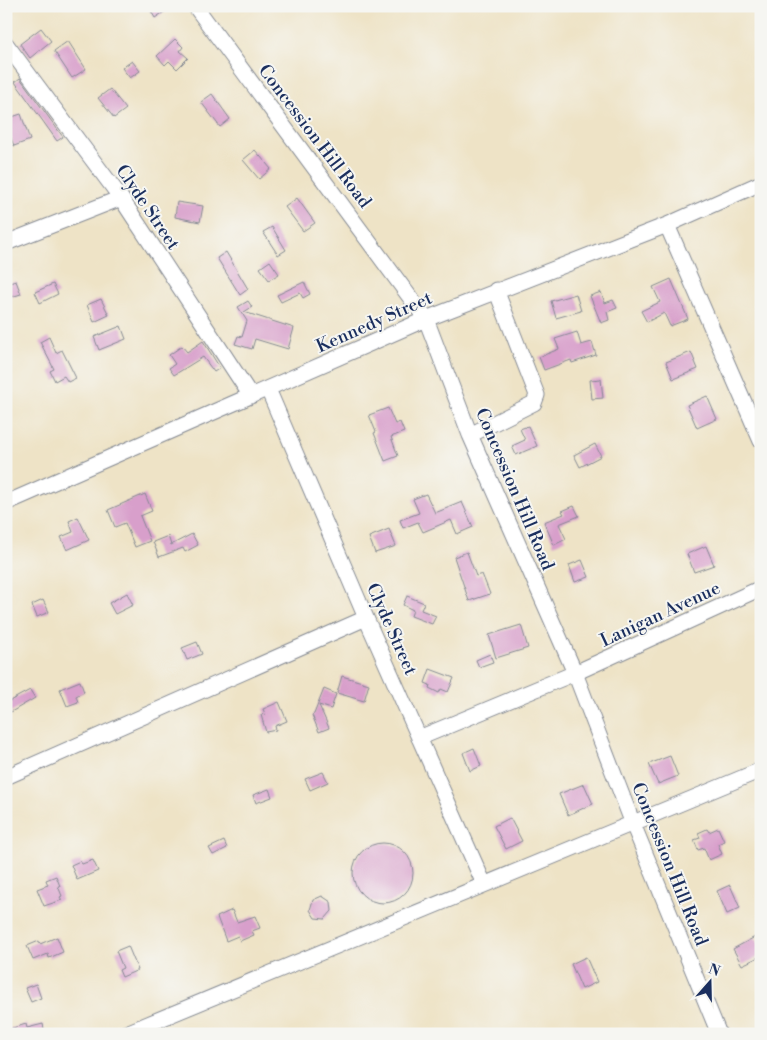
<svg xmlns="http://www.w3.org/2000/svg" width="767" height="1040" viewBox="0 0 767 1040" font-family="'Libre Bodoni',serif">
<rect width="100%" height="100%" fill="#f6f6f2"/>
<filter id="ink" filterUnits="userSpaceOnUse"><feTurbulence type="fractalNoise" baseFrequency=".02" numOctaves="2"/><feDisplacementMap in="SourceGraphic" scale="10" xChannelSelector="R" yChannelSelector="G"/><feConvolveMatrix kernelMatrix="1 2 1 2 8 2 1 2 1" color-interpolation-filters="sRGB"/></filter>
<filter id="wash" filterUnits="userSpaceOnUse"><feTurbulence type="fractalNoise" baseFrequency=".0096" numOctaves="4" result="noise"/><feDisplacementMap in="SourceGraphic" scale="20" xChannelSelector="R" yChannelSelector="G"/><feGaussianBlur stdDeviation="1.12" result="paint"/><feColorMatrix in="noise" values="0 0 0 0 0 0 0 0 0 0 0 0 0 0 0 0 0 1.4 0 .05"/><feComposite in="paint" operator="in"/></filter>
<g filter="url(#wash)">
<rect width="100%" height="100%" fill="#eee3c6"/>
<g id="blocks">
<path fill="#d89fcb" d="M148,6H173L155,18Z
M41,28L51,41L30,58L20,44Z
M175,39L183,47L180,51L188,58L177,69L169,61L165,65L157,56Z
M68,41L86,69L72,78L54,51Z
M132,61L140,71L130,78L122,68Z
M20,78L63,137L57,141L15,82Z
M110,89L126,109L114,118L98,98Z
M212,94L230,119L220,127L201,102Z
M21,114L30,140L14,146L6,125V119Z
M255,150L271,169L259,179L243,160Z
M297,198L315,223L303,231L285,207Z
M177,202L203,206L200,222L175,217Z
M272,227L286,250L278,255L263,232Z
M226,252L248,289L240,295L217,258Z
M270,261L279,274L269,280L260,268Z
M671,279L688,319L670,326L664,313L647,322L641,311L660,302L653,287Z
M16,281L21,294L11,297L6,284Z
M304,282L310,294L303,298L300,293L281,302L277,295Z
M53,284L58,294L40,303L35,292Z
M601,292L605,303L613,300L617,308L607,312L609,320L601,323L590,296Z
M576,294L581,311L556,318L551,301Z
M101,299L109,315L94,322L87,305Z
M248,301L252,307L244,312L294,328L288,349L255,339L252,349L235,344L238,336L242,337L247,321L238,307Z
M121,326L126,339L99,350L94,337Z
M577,332L581,345L592,342L596,355L572,363L571,360L544,370L539,357L559,349L555,339Z
M49,337L56,353L62,350L76,378L68,382L64,376L55,381L50,371L54,369L40,342Z
M203,341L220,368L214,372L203,357L174,375L169,368L175,364L169,355L182,346L187,352Z
M691,352L698,369L673,379L666,362Z
M601,379L603,398L592,399L590,380Z
M707,396L717,419L697,428L687,405Z
M388,408L395,424L400,422L404,432L391,437L398,456L385,461L374,433L376,432L369,415Z
M528,426L537,446L516,455L512,446L525,440L520,429Z
M595,444L601,456L580,467L574,455Z
M145,494L152,511L140,516L150,541L135,547L125,523L115,527L108,510Z
M426,494L435,513L462,502L473,527L457,534L451,520L423,532L418,522L403,528L400,520L419,513L413,499Z
M574,506L579,516L559,524L566,539L554,545L544,522L564,514L562,511Z
M78,517L89,540L67,550L61,537L73,532L69,521Z
M389,529L396,546L375,553L369,537Z
M192,534L198,545L185,552L183,548L159,557L153,542L168,536L171,545Z
M706,546L714,565L694,572L687,554Z
M467,552L476,576L482,574L490,594L469,601L454,557Z
M582,560L589,577L575,582L569,565Z
M127,593L133,605L115,614L109,603Z
M407,596L424,603L421,610L436,616L432,624L411,616L413,610L403,605Z
M43,600L49,612L37,617L32,605Z
M521,625L528,648L496,658L489,635Z
M197,642L202,654L187,660L182,648Z
M490,654L493,662L479,667L476,660Z
M430,669L454,678L448,692L441,689L439,693L429,688L430,685L425,683Z
M342,676L369,684L364,701L337,693Z
M80,681L84,692L76,696L78,702L67,706L60,689Z
M324,689L336,694L331,709L319,705L329,728L319,732L312,715L314,714Z
M30,690L35,698L11,712L6,703Z
M279,702L287,721L275,726L276,730L266,732L261,715L265,714L263,709Z
M474,748L481,766L470,771L463,753Z
M670,756L678,776L658,784L649,764Z
M323,772L328,782L310,790L305,779Z
M584,784L593,804L568,815L559,794Z
M269,789L272,797L256,803L253,795Z
M510,818L522,841L506,849L494,826Z
M718,828L724,841L718,844L722,854L709,860L704,848L698,850L694,840L700,838L698,833L707,829L709,832Z
M224,841L227,848L213,855L209,848Z
M353 873a30 30 0 1 1 60 0a30 30 0 1 1-60 0Z
M93,860L98,871L77,880L71,865L80,861L82,864Z
M56,876L60,886H58L62,896L60,897L62,900L44,906L37,889L48,885L46,880Z
M730,885L740,908L727,914L717,891Z
M322,896L331,902L332,911L325,919L315,918L310,910L313,900Z
M232,910L237,922L255,916L260,928L252,931L254,935L240,941L238,936L226,941L217,917Z
M57,937L63,952L49,958L48,954L33,960L27,946L39,941L40,944Z
M755,937L761,947V956L742,965L733,949Z
M128,946L138,970L122,977L119,970L123,968L116,951Z
M586,957L597,982L582,989L571,964Z
M36,984L41,998L31,1002L25,988Z
M26,1024L27,1028L43,1024L45,1034H6V1030Z"/>
</g>
</g>
<g filter="url(#ink)">
<use href="#blocks" fill-opacity="0" stroke="#848992" stroke-width="1"/>
<g fill="none" stroke-linecap="round" stroke-linejoin="round">
<defs>
<path id="minor" d="M195,6L426,319L470,435L575,673L633,824L719,1034
M6,44L121,198L251,396
M667,225L761,441
M6,243L121,198
M268,389L366,618L484,884
M470,435L534,403L537,395L496,290
M6,503L426,319L667,225L761,183
M419,738L575,673L761,588
M6,777L366,618
M124,1034L761,770"/>
</defs>
<use href="#minor" stroke="#848992" stroke-width="17"/>
<use href="#minor" stroke="#fff" stroke-width="15"/>
</g>
</g>
<g text-anchor="middle" stroke-width="4" stroke-linejoin="round" paint-order="stroke">
<g font-size="18" fill="#1b2f5e" stroke="#f6f6f2">
<text transform="translate(315 136) rotate(53)" y="6">Concession Hill Road</text>
<text transform="translate(148 207) rotate(56)" y="6">Clyde Street</text>
<text transform="translate(374 322) rotate(-24)" y="6">Kennedy Street</text>
<text transform="translate(515 489) rotate(67)" y="6">Concession Hill Road</text>
<text transform="translate(660 614) rotate(-25)" y="6">Lanigan Avenue</text>
<text transform="translate(392 629) rotate(66)" y="6">Clyde Street</text>
<text transform="translate(670 864) rotate(68)" y="6">Concession Hill Road</text>
</g>
</g>
<rect width="767" height="1040" fill="none" stroke="#f6f6f2" stroke-width="25"/>
<g transform="translate(710 982) rotate(20)" stroke="#f6f6f2" stroke-width="4" paint-order="stroke">
<path d="M0-4L9 19L0 12L-9 19Z" fill="#1b2f5e"/>
<text y="-8" font-size="14" font-weight="bold" text-anchor="middle" fill="#1b2f5e">N</text>
</g>
</svg>
